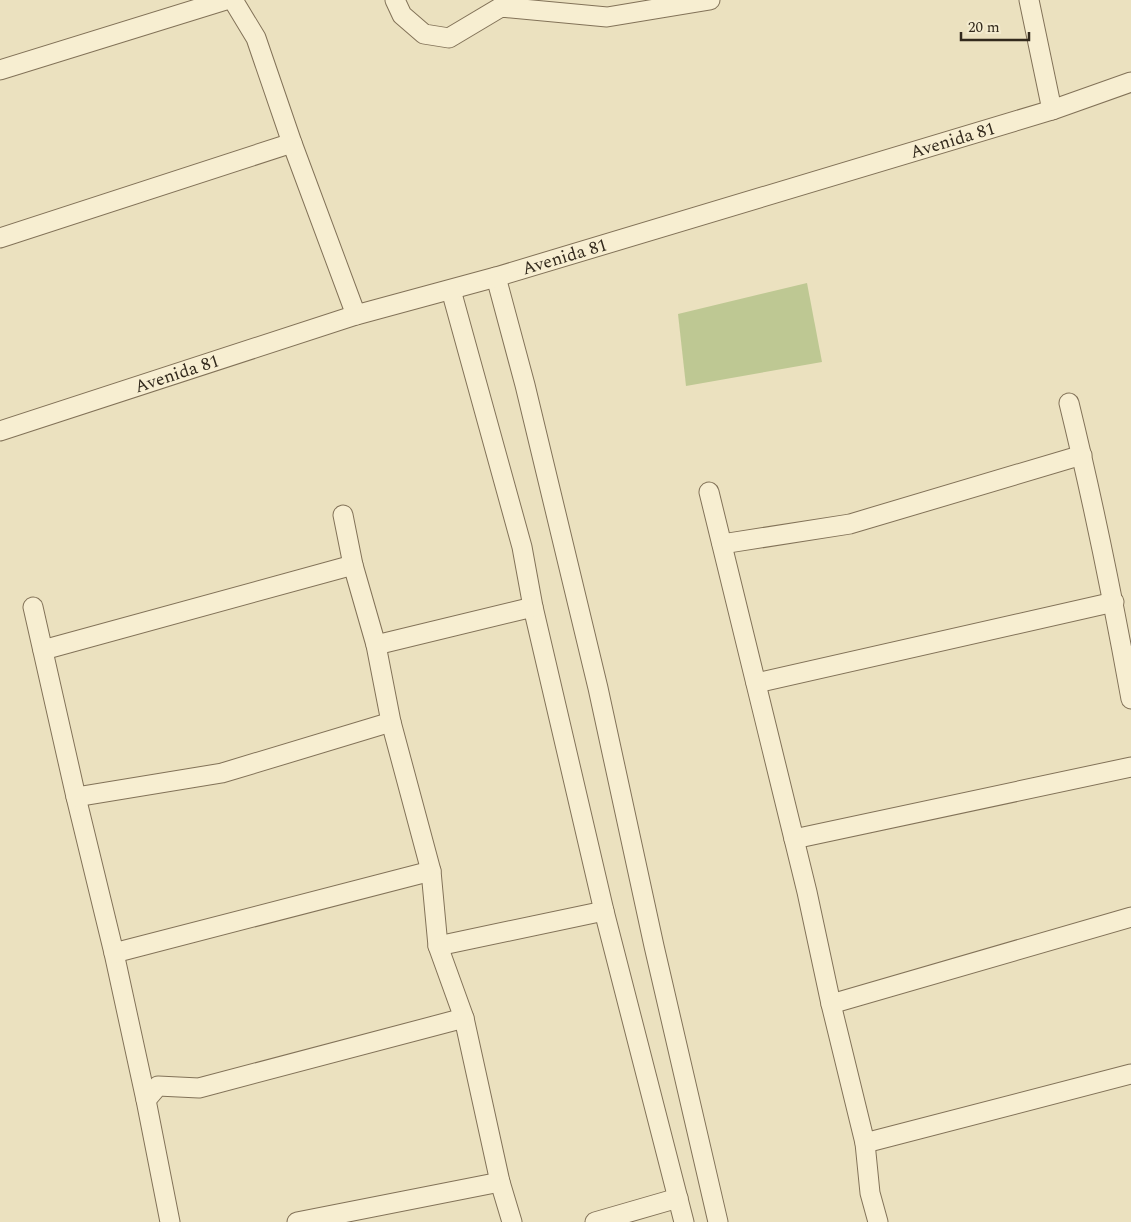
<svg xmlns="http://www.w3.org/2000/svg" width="1131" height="1222" viewBox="0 0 1131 1222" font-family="Spectral,serif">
<rect width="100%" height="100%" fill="#ebe1bf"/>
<path fill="#bec893" d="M807,283L822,362L686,386L678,314Z"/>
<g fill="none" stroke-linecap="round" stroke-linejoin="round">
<defs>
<g id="street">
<path d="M233,0L256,38L292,143L356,315"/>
<path d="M395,0L402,15L424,34L449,38L501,7L607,17L710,0"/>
<path d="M1029,0L1052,110"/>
<path d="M0,70L226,0"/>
<path d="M0,238L292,143"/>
<path d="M496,277L525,385L598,688L654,946L718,1222"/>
<path d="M451,290L522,547L533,607L604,911L684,1222"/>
<path d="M1069,403C1093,501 1113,599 1131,699"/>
<path id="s1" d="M0,431L356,315L496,277L1052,110L1131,82"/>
<path d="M709,492L807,892L831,1004L865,1143L870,1193L878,1222"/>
<path d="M343,515L353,565L376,645L391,722L431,871L438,946L464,1018L500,1182L512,1222"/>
<path d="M722,544L850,524L1082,455"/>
<path d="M33,607L76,797L114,953L146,1100L170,1222"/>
<path d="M376,645L533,607"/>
<path d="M43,650L353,565"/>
<path d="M756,683L1114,602"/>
<path d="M76,797L222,773L391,722"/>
<path d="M794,839L1131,767"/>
<path d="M438,946L604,911"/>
<path d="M114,953L431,871"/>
<path d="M831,1004L1131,917"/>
<path d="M146,1100L158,1086L199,1088L464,1018"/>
<path d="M865,1143L1131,1074"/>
<path d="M297,1222L500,1182"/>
<path d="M595,1222L678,1198"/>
</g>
</defs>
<use href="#street" stroke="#827258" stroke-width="21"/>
<use href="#street" stroke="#f7eed1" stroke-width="19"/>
</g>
<g text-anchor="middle" stroke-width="4.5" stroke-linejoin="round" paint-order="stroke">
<g font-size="18" fill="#32291c" stroke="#f3ebce">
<text dy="6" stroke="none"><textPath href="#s1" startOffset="996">Avenida 81</textPath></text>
<text dy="6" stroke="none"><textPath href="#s1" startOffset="591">Avenida 81</textPath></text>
<text dy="6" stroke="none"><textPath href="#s1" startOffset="186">Avenida 81</textPath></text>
</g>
</g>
<path d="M961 32v8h68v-8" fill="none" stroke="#32291c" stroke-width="2.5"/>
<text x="968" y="32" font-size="15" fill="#32291c" stroke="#f3ebce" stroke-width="4" paint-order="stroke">20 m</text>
</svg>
